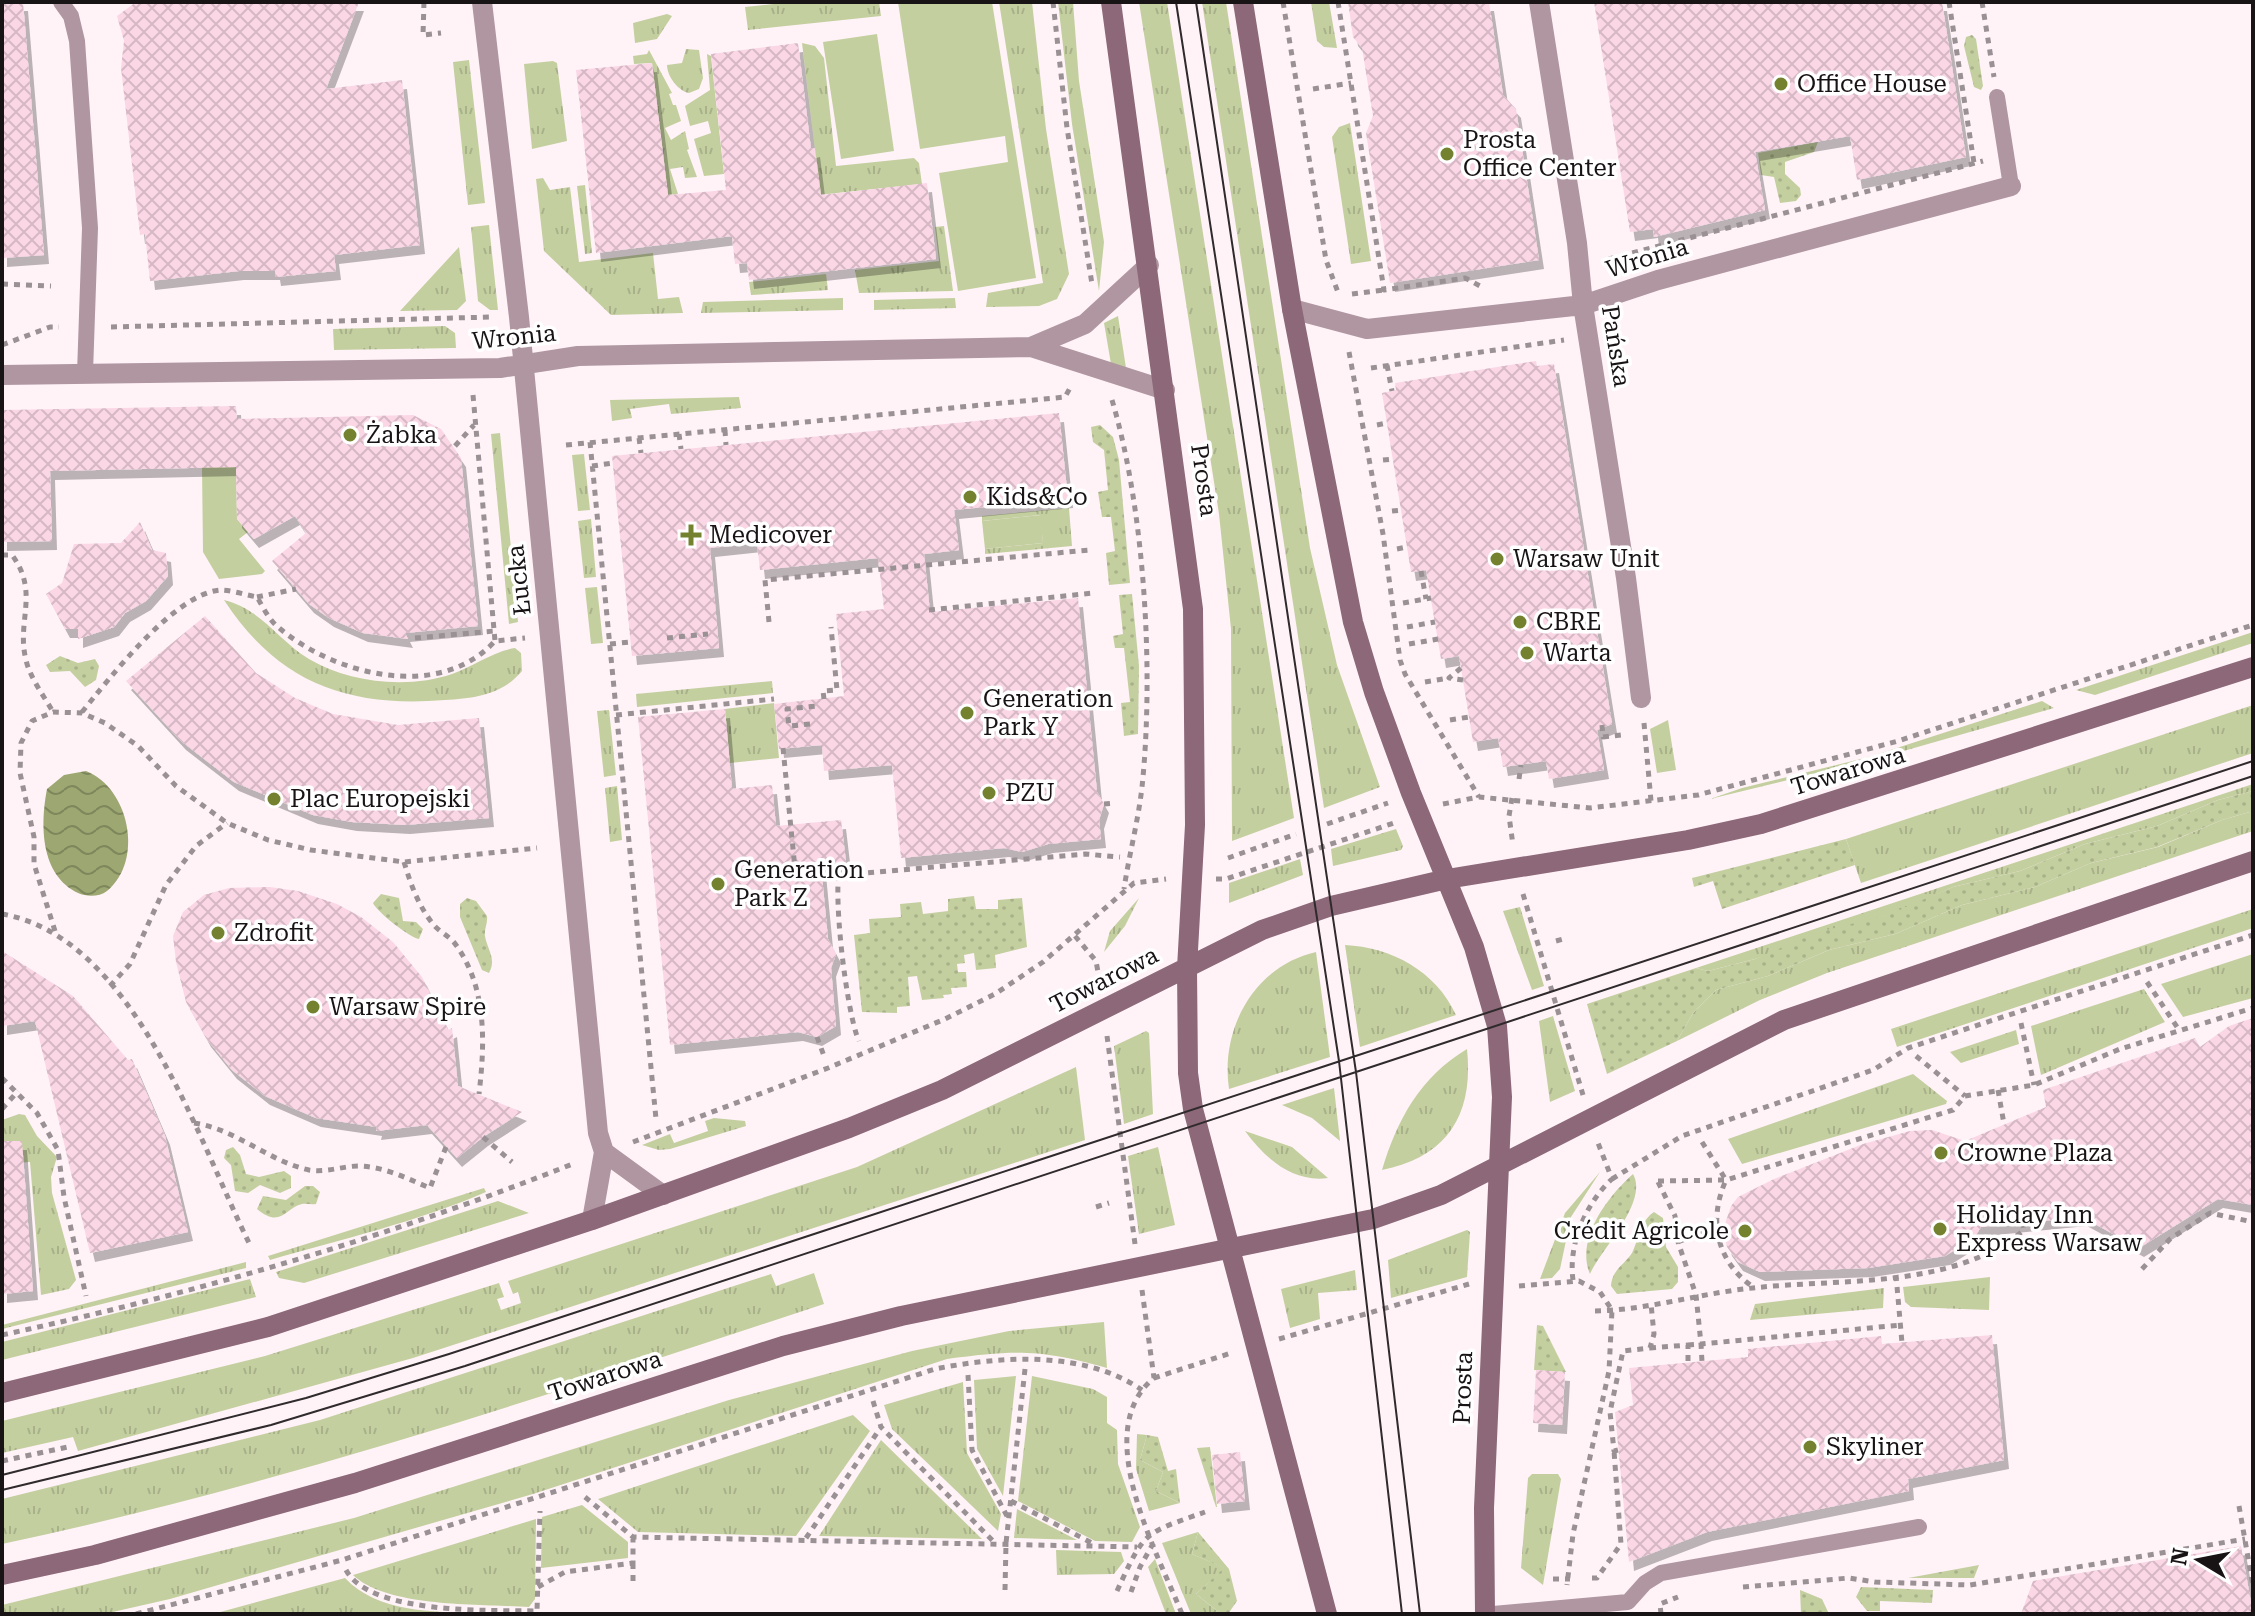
<svg xmlns="http://www.w3.org/2000/svg" width="2255" height="1616" viewBox="0 0 2255 1616" font-family="'Roboto Serif',serif">
<defs>
<pattern id="grass-tufts" width="24" height="20" patternUnits="userSpaceOnUse" patternTransform="scale(2)"><rect width="24" height="20" fill="#c4cfa0"/><path d="M3 7l-1-3M5 7V3M7 7l1-3M15 17l-1-3M17 17v-4M19 17l1-3" fill="none" stroke="#a8b189"/></pattern>
<pattern id="garden-dots" width="8" height="8" patternUnits="userSpaceOnUse" patternTransform="scale(2)"><rect width="8" height="8" fill="#c4cfa0"/><path d="M2 2h.1M6 6h.1" fill="none" stroke="#a8b189" stroke-width="1.8" stroke-linecap="round"/></pattern>
<pattern id="water-waves" width="16" height="10" patternUnits="userSpaceOnUse" patternTransform="scale(2)"><rect width="16" height="10" fill="#9ca771"/><path d="M0 5q4-4 8 0t8 0" fill="none" stroke="#7e875c"/></pattern>
<pattern id="building-cross-hatch" width="8" height="8" patternUnits="userSpaceOnUse" patternTransform="scale(2)"><rect width="8" height="8" fill="#fbd7e6"/><path d="M0 0l8 8M0 8l8-8" fill="none" stroke="#d6b8c4"/></pattern>
<filter id="shadow"><feDropShadow dx="5" dy="9" stdDeviation="0" flood-color="#0004"/></filter>
</defs>
<rect width="100%" height="100%" fill="#fff3f8"/>
<path fill="url(#grass-tufts)" d="M792,2H879L881,16L748,30L745,7Z
M999,2H1032L1046,129L1069,274L1057,299L1039,306L986,307L988,293L1043,283Z
M1058,2H1073L1079,81L1104,242L1099,291L1072,124Z
M1139,2H1167L1294,818L1232,841L1231,629L1219,514Z
M1202,2H1226L1310,548L1337,665L1380,787L1324,808Z
M1311,2H1329L1337,48L1324,47L1317,41Z
M667,14L672,16L657,39L635,43L633,23Z
M802,43L815,46L824,58L836,166L914,158L919,163L922,184L771,200L815,150Z
M686,49L699,50L703,78L699,89L689,93C678,91 667,76 667,65L682,63Z
M649,50L672,93L669,94L673,105H676L681,121L665,128L671,140L685,131L689,149L687,150L697,177L685,178L683,167L670,169L678,194L668,195L652,63L634,64L633,56L647,54Z
M707,54L711,56L724,174L704,176L694,139L711,133L708,121L690,126L685,106L710,90Z
M469,60L485,203L468,205L453,62Z
M553,61L557,63L567,141L532,149L524,64Z
M1350,123L1371,261L1351,264L1332,137L1339,127Z
M543,178L550,190L570,187L579,262L653,253L658,299L679,297L683,313L611,315L544,251L536,179Z
M585,185L592,253L585,254L577,186Z
M489,225L498,310H490L478,301L471,227Z
M944,226L953,291L859,293L855,270L939,261L935,227Z
M459,247L466,301L457,310L400,311Z
M826,274L828,290L751,295L749,282Z
M843,298V310L701,313L703,302Z
M955,298L956,308L874,310V300Z
M1118,316L1126,368L1111,364L1104,323Z
M445,326L455,333L456,348L334,350L333,329Z
M739,397L741,408L671,414L669,404L630,409L632,418L612,421L610,400Z
M500,433L518,622L509,624L491,434Z
M584,454L590,510L578,511L572,455Z
M1069,508L1072,546L985,554V549L1043,543L1040,515L982,521V516Z
M591,519L596,577L584,578L578,521Z
M597,587L603,643L591,644L585,588Z
M224,600C261,609 278,640 309,659C349,683 408,689 452,674C472,667 494,651 515,648L521,653L522,671C502,695 475,698 445,700C348,708 278,683 224,600Z
M2253,632V643L2095,695L2076,690Z
M772,681L773,693L637,707L636,694Z
M2042,701L2054,708L1886,756L1710,799L1742,788L1869,757Z
M774,703L779,758L730,763L725,709Z
M2253,705V753L1861,883L1846,839Z
M609,710L616,775L604,777L597,711Z
M1668,720L1676,770L1657,773L1650,729Z
M2253,784V791L2218,800L2157,826L2085,844L2020,871L1953,887L1897,912L1755,959L1708,971L1696,968Z
M617,786L622,840L610,842L605,788Z
M2253,811V831L1827,973L1760,1000L1677,1041L1693,1013L1716,990L1768,976L1829,950L1895,934L1962,905L2035,887L2091,863L2158,847L2222,820Z
M1396,829L1403,846L1401,850L1333,866L1331,849Z
M1300,859L1303,875L1229,903V883Z
M1139,898L1125,926L1104,952L1110,931Z
M1520,907L1544,986L1532,990L1503,911Z
M2253,909V928L1897,1047L1891,1029Z
M1345,945C1391,947 1436,971 1456,1015L1360,1047Z
M1316,952L1330,1057L1229,1089C1220,1029 1254,966 1316,952Z
M2253,954V998L2183,1017L2161,984Z
M2144,989L2165,1022L2041,1075L2031,1026Z
M1553,1016L1575,1091L1550,1102L1539,1021Z
M2016,1030L2019,1044L1961,1063L1950,1052Z
M1146,1031L1149,1033L1153,1114L1124,1124L1114,1046Z
M1467,1049C1474,1115 1447,1157 1382,1170C1397,1120 1420,1077 1467,1049Z
M1076,1067L1085,1140L413,1358L78,1451L73,1437L2,1453V1421L265,1356L499,1283L504,1297L497,1299L501,1310L521,1303L518,1292L513,1294L508,1281L857,1167Z
M1913,1074L1947,1101L1946,1104L1742,1164L1728,1139Z
M1334,1088L1340,1141L1312,1118L1282,1105Z
M19,1114L25,1115L37,1136L57,1157L51,1177L52,1193L76,1280L69,1289L41,1295L30,1162L2,1164V1120Z
M714,1118L745,1121L746,1126L670,1149L659,1150L642,1145L670,1134L674,1143L708,1131L705,1121Z
M1245,1131L1292,1147L1328,1178C1292,1183 1265,1158 1245,1131Z
M1158,1147L1175,1225L1139,1234L1128,1156Z
M1600,1172L1571,1217L1560,1269L1552,1278L1540,1279L1565,1213Z
M484,1188L486,1192C417,1222 342,1239 270,1260L268,1256Z
M498,1201L529,1213L304,1283L279,1278L276,1272Z
M1467,1230L1470,1232L1467,1277L1391,1298L1388,1260Z
M246,1262V1268L2,1329V1325Z
M1355,1270L1357,1290L1318,1293L1320,1319L1290,1328L1281,1289Z
M814,1273L824,1304C553,1393 282,1485 2,1544V1499L320,1420L771,1274L776,1286Z
M1990,1277L1989,1310L1911,1307L1905,1302L1903,1287Z
M250,1279L256,1297L2,1360V1342Z
M1884,1288L1883,1308L1750,1320L1755,1304Z
M1104,1322L1107,1368C1040,1349 1015,1350 947,1359L533,1494L170,1599L104,1614H2V1605L354,1518L729,1400L912,1351L1009,1331Z
M1016,1376L1003,1496L977,1449L974,1380Z
M1032,1376L1093,1389L1107,1397V1423L1117,1430L1118,1464L1140,1527L1132,1542L1095,1541L1018,1501Z
M963,1382L967,1453L1001,1514L998,1531L892,1429L884,1405Z
M853,1415L870,1431L796,1536L638,1532L598,1499Z
M1137,1434L1147,1435L1140,1460L1163,1472L1156,1491L1180,1503L1149,1511L1136,1469Z
M881,1440L982,1539L819,1536Z
M1532,1474H1558L1561,1479L1543,1585L1521,1568L1528,1478Z
M582,1505L628,1542V1558L541,1568L542,1517Z
M1017,1509L1077,1540L1014,1538Z
M536,1519L535,1599L529,1607C483,1604 387,1608 353,1575Z
M1198,1532L1192,1554L1225,1568L1196,1594L1221,1614H1191L1162,1543Z
M1056,1550L1121,1552L1124,1561L1114,1574L1057,1575Z
M1155,1559L1176,1614H1166L1148,1567Z
M345,1578C378,1613 432,1611 477,1614H213Z"/>
<path fill="#c4cfa0" d="M898,2H992L1036,278L958,291L939,173L1008,162L1005,136L920,149Z
M877,34L894,151L841,159L823,42Z
M202,467H236L237,519L248,532L239,539L265,571L262,574L219,579L203,552Z
M1041,515L1043,543L985,549L982,521Z"/>
<path fill="url(#garden-dots)" d="M1972,35L1976,39L1983,86L1981,90L1974,87L1964,46L1966,37Z
M1818,142L1814,152L1785,162V174L1800,188L1801,195L1796,201L1780,203L1774,177L1761,175L1758,153Z
M1100,425L1113,437L1119,460L1130,583L1109,585L1106,553L1115,551L1111,517H1102L1098,492L1108,490L1104,450L1093,442L1091,427Z
M1132,594L1139,666L1138,734L1124,736L1121,703L1130,702L1124,648H1115L1113,636L1123,634L1119,595Z
M60,656L78,663L95,659L99,666L96,680L85,687L70,671L50,672L46,665Z
M2253,791V811L2222,820L2157,847L2091,863L2035,887L1962,905L1895,934L1829,950L1768,976L1716,990L1693,1013L1677,1041L1607,1074L1587,1004L1696,968L1708,971L1755,959L1818,932L1884,916L1953,887L2020,871L2085,844L2157,826L2218,800Z
M1846,839L1855,865L1722,909L1713,881L1694,887L1692,878Z
M381,894L399,898L403,921L416,922L423,929L419,939C410,938 376,911 373,903Z
M974,896L976,909H998V900L1022,898L1027,947L995,955L996,968L976,970L974,953L964,955L965,963L957,964L958,972H966L967,987L951,988L952,994L943,995L944,998L922,1000L917,976L908,977L910,1006L897,1007V1013L862,1012L854,935L870,933L869,919L901,917L900,904L921,902L923,914L948,911V899Z
M467,898L476,901L487,916C488,923 484,929 485,936C487,949 497,959 489,973L482,970L460,917V904Z
M233,1147L240,1155L246,1174L259,1177L284,1171L291,1176V1188L280,1193L260,1185L248,1193L235,1191L231,1165L224,1158L226,1150Z
M1633,1174C1649,1202 1600,1250 1590,1274C1575,1239 1608,1196 1633,1174Z
M305,1186H313L320,1192L316,1204C311,1205 307,1203 302,1204C285,1208 281,1229 257,1209L263,1196L286,1200Z
M1654,1212L1663,1218L1666,1247L1678,1267V1282L1672,1289L1617,1294L1611,1286C1612,1270 1624,1265 1632,1253C1639,1239 1640,1221 1654,1212Z
M1537,1325L1543,1326L1566,1372L1534,1370Z
M1147,1435L1158,1437L1168,1471L1176,1469L1180,1503L1156,1491L1163,1472L1140,1460Z
M1210,1447L1217,1507H1216L1197,1448Z
M1198,1532L1229,1569L1237,1601L1228,1614H1221L1196,1594L1224,1568L1192,1554Z
M1979,1565L1974,1578H1908Z
M1861,1587L1933,1590L1932,1603L1880,1601V1611H1867L1856,1597Z
M1800,1590L1822,1599L1829,1614H1801Z"/>
<path fill="url(#water-waves)" d="M86,771C128,787 145,859 107,891C99,897 87,897 78,893C40,875 40,825 47,789L64,775Z"/>
<path fill="url(#building-cross-hatch)" filter="url(#shadow)" d="M2,2H23L44,255L2,258Z
M136,2H359L326,89L402,80L420,245L334,255L336,271L276,277L275,271H239L150,281L145,234L140,235L121,68L124,41L117,16Z
M1348,2H1489L1503,95L1516,109L1539,260L1390,283L1366,133L1373,116L1362,48L1353,37Z
M1594,2H1942L1966,157L1857,180L1850,136L1755,152L1765,210L1654,237L1653,229L1630,232Z
M798,43L811,149L815,148L821,195L927,183L936,259L749,280L747,263L735,264L732,236L596,253L576,70L652,63L668,195L726,190L711,54Z
M1536,361L1537,366L1554,364L1612,724L1597,730L1604,770L1549,779L1546,761L1503,767L1498,738L1473,742L1459,656L1441,659L1426,570L1411,572L1382,393L1396,390L1395,383Z
M236,406L237,419L413,415L441,429L461,458L478,626L405,633L408,639L363,633L329,618L309,604L272,561L306,533L295,516L254,539L237,519L236,467L50,471L52,541L2,542V410Z
M1059,413L1068,499L954,510L959,550L924,554L930,612L1078,598L1097,792L1104,804L1099,820L1101,839L1048,844L1022,852L1004,848L901,858L892,765L824,771L822,745L779,749L774,704L844,696L836,614L884,609L878,558L760,570L757,543L710,548L719,648L632,656L612,456Z
M140,522L152,550L166,553L168,576L146,601L125,613L114,627L78,639V629H65L46,594L62,583L74,544L121,543Z
M205,616L256,673L295,698L333,714L398,725L479,718L489,818L405,825L352,822L313,815L234,782L181,741L126,681Z
M725,709L732,789L772,785L776,826L841,820L846,862L821,866L828,939L836,954L831,968L836,1026L817,1037L798,1032L670,1045L638,717Z
M270,887L298,891L337,904L361,917L393,942L422,977L448,1030L452,1028L458,1086L522,1112L483,1137L457,1158L427,1125L376,1131L377,1127L316,1118L265,1096L232,1070L206,1038L186,1002L176,962L173,936L183,912L204,895L229,888Z
M2,951L73,996L128,1060L132,1059L165,1136L188,1232L90,1253L35,1021L2,1026Z
M2253,1018V1205L2218,1199L2139,1248L2082,1217L1981,1227L1974,1238L1945,1256L1868,1268L1760,1272L1738,1262L1727,1247L1723,1230L1731,1206L1738,1197L1774,1179L1863,1144L1910,1131L1932,1130L1965,1141L2046,1107L2043,1090L2195,1038L2200,1047L2229,1026Z
M2,1141H22L33,1291L2,1294Z
M1992,1335L2004,1460L1908,1479L1909,1491L1707,1532L1629,1562L1615,1412L1633,1405L1629,1368L1748,1357V1349L1881,1336L1882,1344Z
M1536,1370L1565,1372L1562,1425L1533,1423Z
M1240,1452L1245,1501L1217,1504L1212,1455Z
M2241,1546L2253,1614H2021L2033,1581Z"/>
<g fill="none" stroke-linecap="round" stroke-linejoin="round">
<path stroke="#9a9195" stroke-width="5" stroke-dasharray="6 6" stroke-linecap="butt" d="M424,2L423,35L441,33
M1053,2L1067,128L1092,284
M1283,2L1326,260L1339,295
M1338,2L1384,290L1465,278L1484,288
M1949,2L1974,163
M1982,2L1994,77
M1313,89L1351,83
M1609,259L1983,161
M2,284L51,286
M1352,294L1384,290
M111,327L492,317
M2,345L50,327H59
M1349,352L1383,534L1400,660L1405,674L1479,797
M1387,365L1392,391
M1371,368L1564,340
M473,395L495,641
M1112,400C1145,511 1154,673 1142,787C1138,822 1129,855 1124,889
M1377,425L1387,423
M725,430L726,445
M679,434L681,449
M639,438L641,453
M590,442L656,1119
M566,445L1065,397L1070,388
M455,446L474,425
M1383,460L1393,459
M592,466L613,463
M1392,511L1402,510
M1397,549L1407,547
M2,555H12C40,593 16,621 26,660C30,678 44,696 53,712
M1421,571L1426,599
M257,597L296,589
M1403,603L1431,598
M929,610L1093,593
M769,622L765,580L1089,550
M1407,627L1435,622
M415,638L494,631
M667,638L708,634
M610,644L631,642
M1409,644L1438,639
M1461,668L1449,678L1463,680
M1425,682L1449,678
M824,699L823,691L837,690L831,627
M82,712C109,679 174,594 220,590C231,590 246,595 257,597C263,607 269,620 278,627C334,675 439,702 495,641L525,638
M616,715L774,699
M1450,720L1469,717
M1644,723L1651,801
M810,724L789,726L787,709L817,706
M1602,725L1603,737L1621,735
M783,748L796,879L1085,854L1120,857
M1519,779L1521,765
M1512,798L1509,816L1513,845
M1104,804L1115,803
M1443,804L1479,797L1590,808L1698,795L1898,741L2253,625
M1327,824L1388,803
M1228,858L1296,834
M404,862C411,885 418,905 433,924C439,932 450,936 456,945C487,988 485,1043 479,1094
M841,863C831,887 847,1016 859,1041
M1216,879H1226L1397,822
M1523,894L1583,1095
M2,914C134,937 197,1138 250,1245
M55,931L34,864V837L20,773L21,743L32,721L53,712L82,713L105,723L138,746L176,786L227,823L268,840L311,850L404,862L537,848
M1075,936L1096,961L1100,983
M1556,941L1567,938
M2147,982L2179,1030
M110,986L130,964L166,885L196,846L227,823
M2021,1023L2034,1085
M1107,1036L1135,1244
M817,1037L824,1056
M1916,1056L1965,1096
M2,1078L37,1113L58,1150L64,1197L86,1296
M1998,1090L2004,1124
M2,1109L18,1091
M194,1123C236,1129 268,1161 309,1170C326,1173 342,1166 359,1166C385,1167 406,1178 430,1188L446,1147
M483,1137L512,1162
M633,1142L828,1068L945,1019L995,994L1043,962L1134,883L1166,879
M1702,1142L1726,1180C1708,1220 1716,1261 1753,1287
M1612,1179L1682,1136L1873,1070L1908,1048L2253,935
M1658,1181L1726,1180L1953,1110L1965,1096L2034,1085L2120,1049L2253,1008
M1658,1182L1675,1216L1678,1242L1696,1295L1701,1344L1901,1325
M1096,1207L1109,1203
M1678,1242L1716,1227
M2142,1269L2170,1239L2210,1213L2253,1222
M1896,1275L1902,1343
M1573,1280C1568,1244 1586,1203 1612,1179L1598,1143
M1519,1286L1579,1281L1600,1292L1612,1310L1609,1371L1573,1534L1567,1585
M1142,1290L1154,1378C1089,1431 1158,1553 1182,1614
M1595,1311C1648,1310 1701,1293 1753,1288C1841,1278 1952,1290 2024,1230L2022,1222
M2,1335C197,1293 389,1237 575,1163
M1279,1339L1469,1284
M1688,1345L1701,1344L1702,1362
M1650,1348L1688,1345V1363
M968,1375L972,1450L1008,1518
M1154,1378L1231,1353
M873,1401L881,1427L994,1542
M1618,1450L1614,1451L1610,1412L1623,1351L1650,1348L1654,1334L1651,1304
M2,1461L68,1447
M585,1497L633,1537L1137,1547
M1011,1501L1092,1543
M2239,1506L2253,1586
M806,1538L881,1427
M633,1563V1583
M346,1570C370,1615 492,1610 537,1611L540,1511
M1592,1578H1597L1621,1544L1614,1451
M1553,1579H1570
M538,1587L565,1572L633,1563V1537
M1743,1587L1849,1578L1875,1582L1970,1585L2245,1539
M1005,1590L1006,1543L1025,1369
M1117,1591C1145,1530 1143,1534 1205,1512
M1131,1592L1140,1567L1154,1542
M136,1614L342,1560L935,1369C1000,1356 1084,1350 1142,1390
M1661,1614L1660,1604L1678,1597"/>
<path stroke="#b096a1" stroke-width="16" d="M61,2L71,16L77,41L90,228L85,373
M1997,97L2011,186
M1493,1614L1628,1602L1645,1583L1661,1573L1919,1527"/>
<path stroke="#b096a1" stroke-width="20" d="M482,2L519,317L598,1133L604,1152L592,1220
M1539,2L1577,243L1583,305L1626,578L1641,698
M1292,309L1367,329L1583,305L1658,280L2011,186
M1031,347L1165,390
M2,375L500,368L578,356L1031,347L1085,324L1149,265
M604,1152L663,1195"/>
<path stroke="#8c6878" stroke-width="20" d="M1111,2L1193,609L1195,825L1187,968L1188,1073L1193,1109L1327,1614
M1243,2L1292,309L1353,622L1374,692L1411,793L1474,947L1497,1026L1502,1097L1484,1508L1485,1614
M2,1393L268,1327L592,1220L849,1128L942,1090L1262,930L1331,906L1447,879L1688,840L1761,824L2253,667
M2,1575L95,1555L355,1483L783,1346L901,1316L1373,1219L1441,1195L1784,1020L2253,861"/>
<path stroke="#2f2a2c" stroke-width="2" d="M1176,2L1339,1061L1402,1614
M1196,2L1356,1072L1420,1614
M2,1475L306,1398L449,1354L2253,761
M2,1490L271,1425L465,1366L2253,776"/>
</g>
<g fill="#748230" stroke="#fff" stroke-width="3">
<circle cx="1781" cy="84" r="8"/>
<circle cx="1447" cy="154" r="8"/>
<circle cx="350" cy="435" r="8"/>
<circle cx="970" cy="497" r="8"/>
<path d="M687 523h8v8h8v8h-8v8h-8v-8h-8v-8h8z"/>
<circle cx="1497" cy="559" r="8"/>
<circle cx="1520" cy="622" r="8"/>
<circle cx="1527" cy="653" r="8"/>
<circle cx="967" cy="713" r="8"/>
<circle cx="989" cy="793" r="8"/>
<circle cx="274" cy="799" r="8"/>
<circle cx="718" cy="884" r="8"/>
<circle cx="218" cy="933" r="8"/>
<circle cx="313" cy="1007" r="8"/>
<circle cx="1941" cy="1153" r="8"/>
<circle cx="1940" cy="1229" r="8"/>
<circle cx="1745" cy="1231" r="8"/>
<circle cx="1810" cy="1447" r="8"/>
</g>
<g text-anchor="middle" stroke-width="7" stroke-linejoin="round" paint-order="stroke">
<g font-size="24" fill="#181315" stroke="#fff" text-anchor="start">
<text x="1797" y="92">Office House</text>
<text x="1463" y="148">Prosta<tspan x="1463" dy="28">Office Center</tspan></text>
<text x="366" y="443">Żabka</text>
<text x="986" y="505">Kids&amp;Co</text>
<text x="709" y="543">Medicover</text>
<text x="1513" y="567">Warsaw Unit</text>
<text x="1536" y="630">CBRE</text>
<text x="1543" y="661">Warta</text>
<text x="983" y="707">Generation<tspan x="983" dy="28">Park Y</tspan></text>
<text x="1005" y="801">PZU</text>
<text x="290" y="807">Plac Europejski</text>
<text x="734" y="878">Generation<tspan x="734" dy="28">Park Z</tspan></text>
<text x="234" y="941">Zdrofit</text>
<text x="329" y="1015">Warsaw Spire</text>
<text x="1957" y="1161">Crowne Plaza</text>
<text x="1956" y="1223">Holiday Inn<tspan x="1956" dy="28">Express Warsaw</tspan></text>
<text x="1729" y="1239" text-anchor="end">Crédit Agricole</text>
<text x="1826" y="1455">Skyliner</text>
</g>
<g font-size="24" fill="#181315" stroke="#fff">
<text transform="translate(1647 258) rotate(-17)" y="8">Wronia</text>
<text transform="translate(514 337) rotate(-6)" y="8">Wronia</text>
<text transform="translate(1616 346) rotate(81)" y="8">Pańska</text>
<text transform="translate(1204 480) rotate(82)" y="8">Prosta</text>
<text transform="translate(519 580) rotate(-96)" y="8">Łucka</text>
<text transform="translate(1848 771) rotate(-17)" y="8">Towarowa</text>
<text transform="translate(1104 980) rotate(-27)" y="8">Towarowa</text>
<text transform="translate(605 1376) rotate(-18)" y="8">Towarowa</text>
<text transform="translate(1463 1388) rotate(-88)" y="8">Prosta</text>
</g>
</g>
<rect width="2255" height="1616" fill="none" stroke="#181315" stroke-width="8"/>
<g transform="translate(2199 1560) rotate(280)" stroke="#ffffff" stroke-width="6" paint-order="stroke">
<path d="M0-6L14 30L0 20L-14 30Z" fill="#181315"/>
<text y="-12" font-size="22" font-weight="bold" text-anchor="middle" fill="#181315">N</text>
</g>
</svg>
